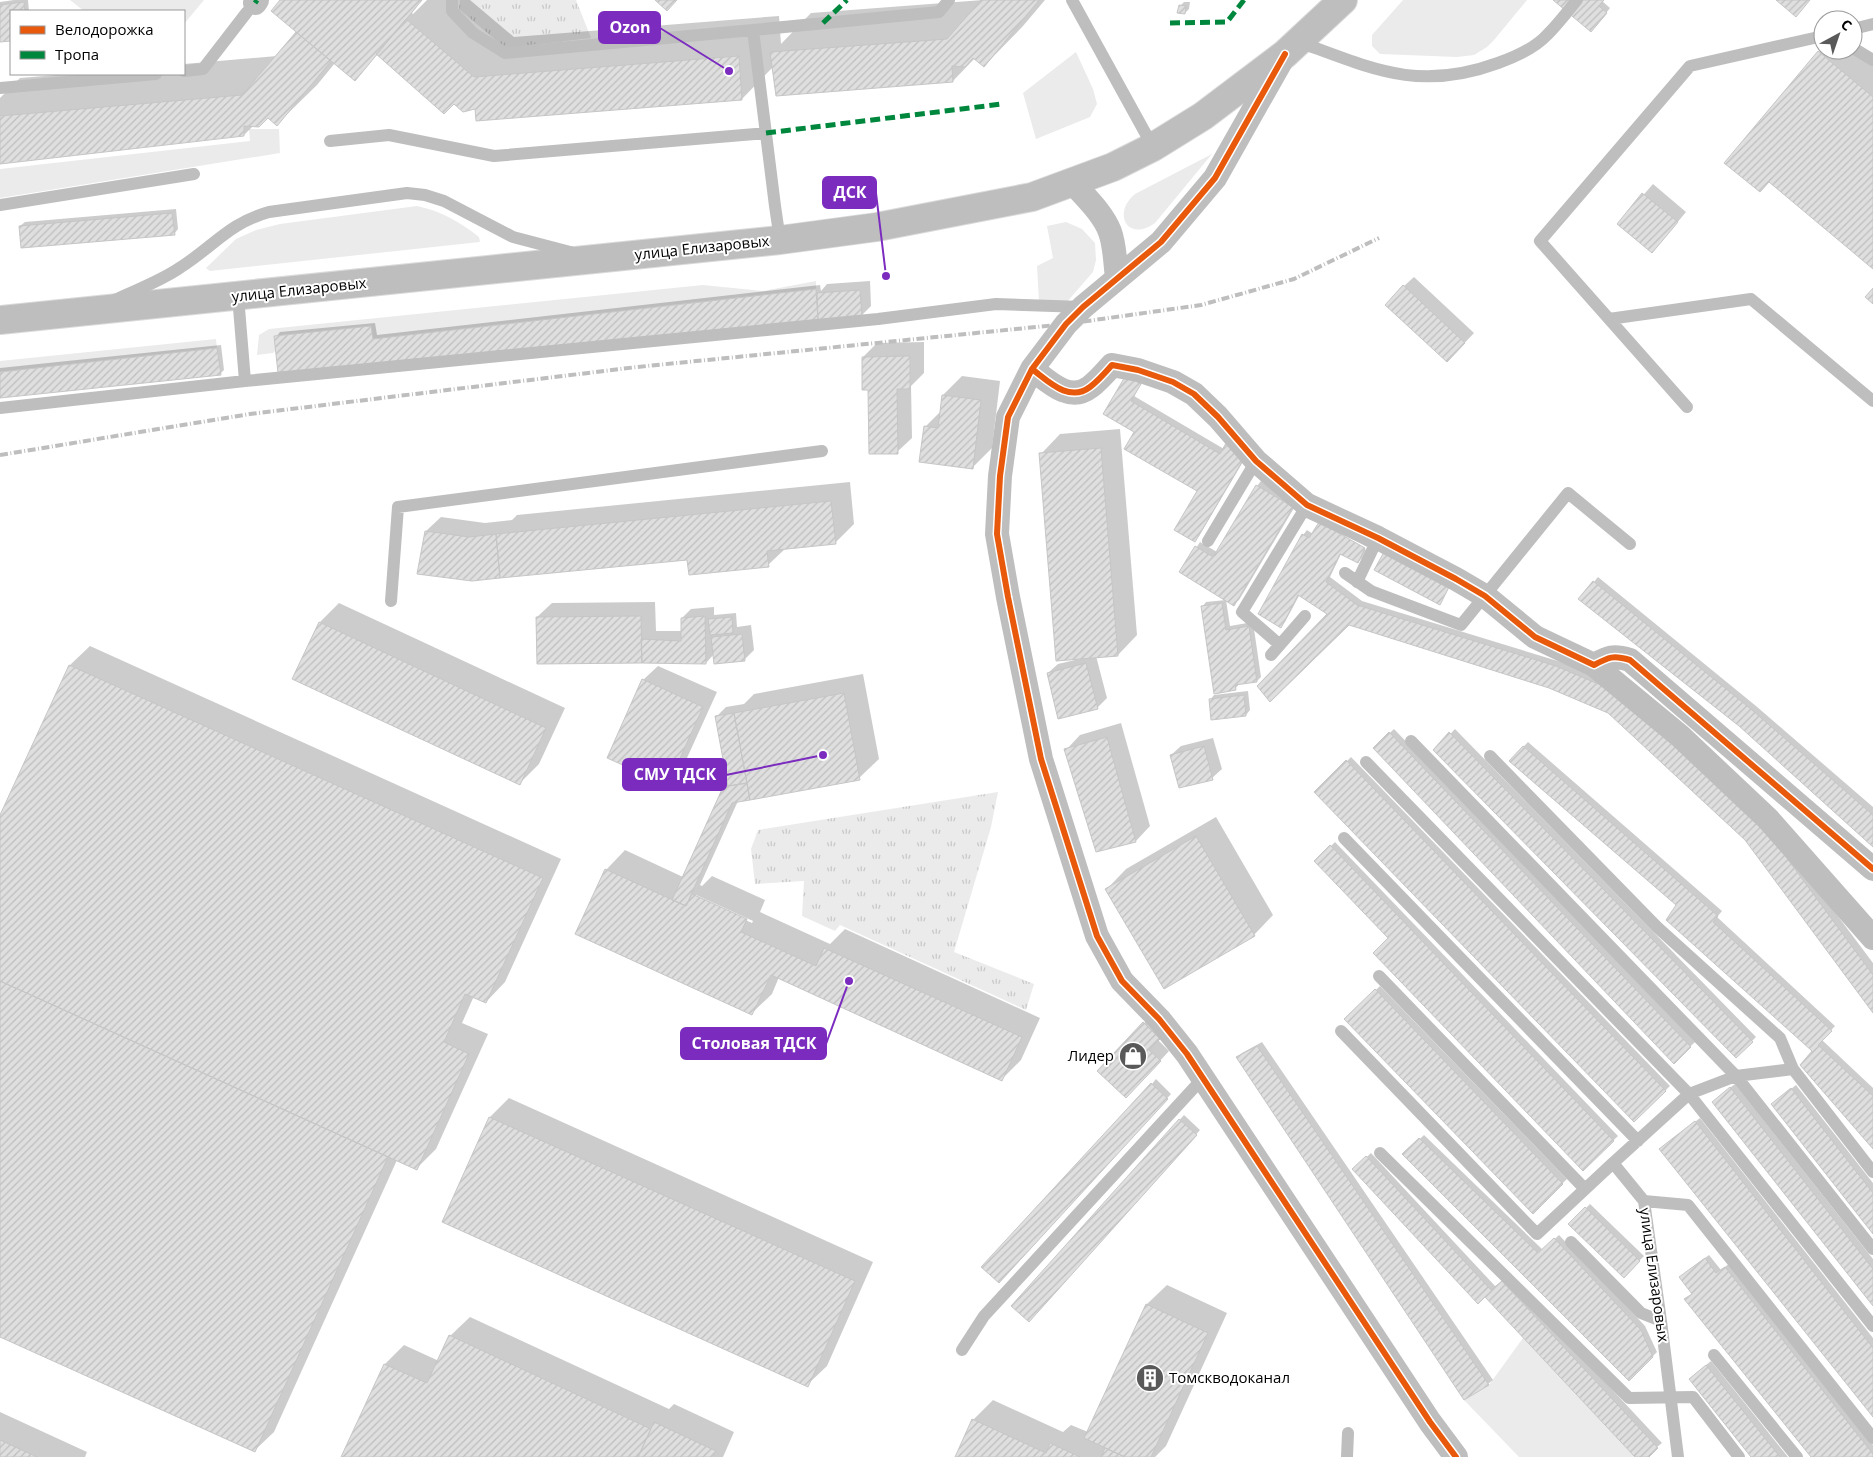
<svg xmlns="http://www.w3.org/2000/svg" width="1873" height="1457" viewBox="0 0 1873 1457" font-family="'Open Sans',sans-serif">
<defs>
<pattern id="park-tufts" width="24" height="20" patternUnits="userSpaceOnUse" patternTransform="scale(1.25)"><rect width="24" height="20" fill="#ebebeb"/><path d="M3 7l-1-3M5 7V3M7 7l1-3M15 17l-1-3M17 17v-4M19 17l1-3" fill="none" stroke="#c8c8c8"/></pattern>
<pattern id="building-hatch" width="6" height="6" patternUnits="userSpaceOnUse" patternTransform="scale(1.25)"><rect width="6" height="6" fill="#dfdfdf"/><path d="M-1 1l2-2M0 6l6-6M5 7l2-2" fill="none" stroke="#bebebe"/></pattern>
</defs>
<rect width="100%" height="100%" fill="#fff"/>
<path fill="#ebebeb" d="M70,0H204L184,24V11H84Z
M1403,0H1527L1494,40L1487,47L1474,55L1457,57L1380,54L1372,46V35Z
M1076,52L1093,89L1097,104L1090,117L1036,139L1023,93Z
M249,129H279L280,153L0,198V169L250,141Z
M1212,154L1155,223C1127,243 1112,213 1135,194Z
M417,206C441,211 460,222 479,237L480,242L210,271L206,268L236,239L256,230L280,224Z
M1066,222L1082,229L1095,243L1096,260L1093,272L1066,303L1039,301L1037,266L1053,258L1047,226Z
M816,281V289L373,339L371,327L276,350L273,353L257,355L259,335L269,329L703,285L763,291Z
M216,339L217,348L0,372V361Z
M1523,1338L1635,1457H1519L1464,1400L1489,1385Z"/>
<path fill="url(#park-tufts)" d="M460,0H576L591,38L505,48L459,9Z
M998,792L991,827L954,952L1034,984L1026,1010L840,925L835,931L802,916L804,881L755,884L751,849L758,830Z"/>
<path fill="#0003" fill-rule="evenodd" d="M14,0H28L29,11H11V39L0,41V2Z
M281,0H422L412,13L413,14L427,0H470L514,37L779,16L781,44L811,13L983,0H1045L1023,26L984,66L975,58L953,81L773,67L742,99L476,107L454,103L377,54L355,79L335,63L317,85L277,124L268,116L254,125L244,135L0,163V98L20,78L68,74H184V64L277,56L298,32Z
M1555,0H1603L1602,1L1610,8L1596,26Z
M1184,2H1190L1189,9L1185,13L1180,6Z
M1823,47V50H1853L1873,62V268L1819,52Z
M1653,184L1686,212L1661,242L1618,224Z
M176,209L178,229L174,234L20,226L25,222Z
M1414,277L1474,333L1457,351L1404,286Z
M870,281L871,306L862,315L279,372L276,337L280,332L375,323L377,335L820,285L821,291L827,284Z
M924,342V373L911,386L912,438L897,452L870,389L863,357L877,343Z
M221,345L224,370L220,374L0,397V368Z
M962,376L1000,381L992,448L972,468L925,427L941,411L943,395Z
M1127,376L1144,379L1134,396L1224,449L1250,450L1199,536L1195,540L1199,491L1136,432Z
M1120,429L1137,635L1118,655L1096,656L1107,698L1097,708L1048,673L1058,664L1075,660L1041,454L1060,434Z
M1261,481L1297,503L1239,600L1234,604L1181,572L1200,542L1217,552L1257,486Z
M850,482L854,524L835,543L786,548L768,565L689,558L500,577L426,531L441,517L485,523L512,520L517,515Z
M1321,522L1368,543L1367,547Z
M1320,524L1366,550L1362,558L1358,562L1341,554L1330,577L1362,601L1561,662L1621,688L1765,819L1873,963V1012L1746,839L1609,712L1549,687L1329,614L1300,594L1285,622L1280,627L1303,535L1307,530L1313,534Z
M1598,577L1756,706L1873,807V846L1594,582Z
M1226,600L1230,626L1253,622L1261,677L1257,681L1240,683L1235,689L1202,607L1206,602Z
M655,602L656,631H682V618L691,609L714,607V615L736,613L737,627L751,625L754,650L744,660L714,654L706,663L537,617L552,603Z
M339,603L565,708L539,764L519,784L320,622Z
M90,646L561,859L505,982L486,1002L474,996L462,1023L488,1034L436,1149L417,1168L397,1160L274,1432L254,1451L0,1336V818L70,665Z
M658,666L717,692L682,769L668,784L643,680Z
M863,674L879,759L859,778L738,801L700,885L702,886L712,876L765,900L760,912L830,944L845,929L1040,1018L1021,1060L1002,1079L779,977L772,994L752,1013L606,870L625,850L683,877L724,788L728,783L716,717L726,707L744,704L754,694ZM696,895L753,921L752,923L694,897Z
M1248,691L1250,710L1246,715L1210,700L1214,695Z
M1121,723L1150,826L1136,841L1066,750L1080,735Z
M1394,729L1695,1042L1674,1062L1374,748Z
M1455,729L1756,1037L1736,1057L1435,750Z
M1213,738L1222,769L1212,778L1171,755L1181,746Z
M1528,742L1722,911L1717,917L1835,1026L1822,1040L1873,1088V1147L1814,1050L1677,904L1510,761Z
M1351,757L1670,1086L1634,1121L1316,792Z
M1216,817L1273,915L1254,935L1107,889L1126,869Z
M1335,842L1618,1136L1583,1169L1390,938L1316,861Z
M1380,986L1567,1179L1533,1212L1346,1019Z
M1153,1014L1169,1028L1158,1040L1169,1051L1136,1087L1144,1023Z
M1262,1042L1493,1380L1488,1384L1464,1399L1238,1057L1242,1053Z
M1156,1079L1171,1094L1003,1277L1152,1084Z
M1735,1084L1873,1259V1304L1718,1097Z
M1796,1085L1873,1183V1232L1777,1100Z
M509,1098L873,1262L827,1366L807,1385L443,1221L490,1117Z
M1184,1115L1200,1130L1033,1316L1013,1306Z
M1700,1118L1873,1338V1415L1665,1145Z
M1424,1135L1543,1250L1559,1235L1645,1326L1657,1352L1629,1380L1404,1154Z
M1371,1153L1496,1287L1507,1277L1662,1443L1657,1447L1647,1457H1637L1485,1295L1354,1169Z
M1590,1204L1644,1256L1624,1276L1570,1224Z
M1709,1255L1721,1270L1730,1263L1873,1445V1457H1812L1686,1299L1693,1293L1685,1273Z
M1167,1285L1227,1313L1166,1446L1155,1457H956L973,1420L993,1400L1063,1432L1071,1425L1088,1432L1147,1304Z
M470,1317L669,1409L674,1404L734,1432L723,1457H342L385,1364L404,1345L439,1361L450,1336Z
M1711,1361L1788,1457H1753L1695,1374Z
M0,1412L87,1452L85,1457H0Z"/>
<path fill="url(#building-hatch)" stroke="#c6c6c6" d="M280,0H422L355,81L271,11Z
M655,0H677L667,11Z
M981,0H1039L984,67L973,58L965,67L952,66L953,82L776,96L770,52L947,39Z
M1553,0H1604L1599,6L1607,13L1591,32Z
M1776,0H1810L1796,17Z
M24,2L25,11H11V41L0,42V5Z
M1179,5L1186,6L1185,14L1177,13Z
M406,19L474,77L739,56L742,100L476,121L475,109L463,112L454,104L444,114L376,54Z
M296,32L331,61L277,126L268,118L259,127L244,126V136L0,164V116L242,95Z
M1818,51L1873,97V269L1769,182L1760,192L1724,163Z
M1642,193L1678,222L1652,253L1617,224Z
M172,213L175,235L21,248L19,226Z
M1403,285L1465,343L1447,362L1385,305Z
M1873,288V304L1865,297Z
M816,289L818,320L278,373L274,336L371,326L373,339Z
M860,290L862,317L818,320L817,293Z
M217,348L221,375L0,398V372Z
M910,356V389H897L898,454H869L868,390H862V357Z
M1126,375L1141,384L1131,401L1220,454L1226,443L1246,455L1195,542L1174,530L1197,491L1124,449L1134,432L1103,414Z
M942,395L981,400L973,469L919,462L924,426L938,428Z
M1101,448L1118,656L1056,661L1039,453Z
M1256,485L1293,507L1234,606L1179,572L1195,546L1213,557Z
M831,501L836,544L767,551L769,567L689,575L687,560L500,578L496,534Z
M1319,522L1365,548L1358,563L1340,554L1326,582L1357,605L1556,666L1617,692L1761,823L1873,975V1013L1745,840L1608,713L1549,688L1349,625L1270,702L1257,686L1327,614L1298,595L1281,628L1258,614L1302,534L1309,538Z
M425,531L469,537L496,534L500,578L472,581L417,574Z
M1384,552L1449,587L1440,605L1374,570Z
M1593,581L1752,710L1873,815V847L1739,726L1578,599Z
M1222,603L1226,630L1249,626L1257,682L1235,685L1236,690L1214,694L1201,606Z
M641,616L642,663L537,664L536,617Z
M705,616L706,664L642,663L641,639L681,641V618Z
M732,617L733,633L710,635L708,619Z
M319,622L546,728L520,785L292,679Z
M742,634L745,661L714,664L711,637Z
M1086,663L1098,709L1058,719L1047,673Z
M69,665L543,878L486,1003L465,994L444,1042L469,1054L417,1170L0,981V815Z
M642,679L703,707L668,785L607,758Z
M844,693L860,780L750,800L734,713Z
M1244,695L1246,716L1211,720L1209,699Z
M734,713L747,783L728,786L715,716Z
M1389,732L1691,1047L1674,1064L1373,748Z
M1449,732L1753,1042L1736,1058L1433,750Z
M1107,737L1136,842L1096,852L1064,749Z
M1204,746L1213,780L1179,788L1170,755Z
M1523,746L1718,916L1713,922L1832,1031L1818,1045L1873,1096V1149L1800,1065L1812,1051L1666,920L1676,905L1509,761Z
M1346,760L1666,1091L1634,1122L1314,792Z
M747,783L750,800L732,803L686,906L672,900L723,787Z
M1196,836L1255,936L1164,989L1105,889Z
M1330,845L1614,1141L1583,1171L1373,953L1388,938L1314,861Z
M605,869L686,906L692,894L747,919L741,932L816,966L824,948L1022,1037L1002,1081L771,975L752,1015L575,934Z
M0,981L388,1157L255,1452L0,1337Z
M1375,989L1563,1184L1533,1214L1344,1019Z
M1143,1022L1160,1039L1149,1050L1161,1061L1126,1098L1097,1071Z
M1257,1046L1489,1385L1464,1400L1236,1057Z
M1151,1083L1168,1099L999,1283L981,1267Z
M1730,1087L1873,1269V1306L1712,1102Z
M1791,1088L1873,1193V1234L1771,1104Z
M489,1117L855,1281L808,1387L442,1222Z
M1179,1119L1197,1135L1029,1322L1011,1306Z
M1695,1121L1873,1348V1417L1659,1149Z
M1419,1138L1538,1253L1554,1238L1641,1330L1653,1357L1629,1381L1402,1154Z
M1366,1156L1491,1290L1502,1281L1658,1448L1649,1457H1635L1485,1297L1478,1304L1352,1169Z
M1585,1207L1640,1261L1624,1278L1568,1224Z
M1705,1258L1716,1273L1725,1267L1873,1454V1457H1811L1684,1299L1692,1294L1679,1277Z
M1146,1304L1208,1333L1151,1457H1125L1084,1438Z
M449,1335L651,1429L638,1457H341L384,1364L427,1383Z
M1706,1365L1780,1457H1751L1689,1379Z
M972,1419L1046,1453L1050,1443L1080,1457H955Z
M654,1422L716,1451L713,1457H638Z
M0,1440L37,1457H0Z
M1105,1448L1125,1457H1101Z"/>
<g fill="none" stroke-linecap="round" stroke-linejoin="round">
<defs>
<path id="primary" d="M0,320L780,240L877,227L1032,197L1113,167L1153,147L1203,116L1285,54L1343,0"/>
</defs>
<use href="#primary" stroke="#dbdbdb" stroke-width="30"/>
<path stroke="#bebebe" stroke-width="12" d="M452,0V11L473,33L505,53L753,30L775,206L780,240
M1072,0L1153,147
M1853,29L1873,24
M753,30L939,12L949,0
M1299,42C1373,69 1419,92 1498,63C1515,57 1534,49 1547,35C1558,24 1567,12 1577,0
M1853,48L1873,60
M184,71L203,69L247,12
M0,88L156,74
M330,141L389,135L494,156L766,133
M0,205L194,174
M238,296L245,381
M115,300C136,290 161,281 181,267C214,246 229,223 269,212L407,193L425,195L444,201L513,237L574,253
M1609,319L1751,299L1873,401
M1687,407L1540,241L1690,66L1823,36
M0,408L245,381L878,319L996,304L1083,307
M1208,541L1256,461
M1345,573L1371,591L1461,625L1568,493L1630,544
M1357,582L1378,538
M391,601L398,507L822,451
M1280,645L1242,612L1307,505
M1271,655L1305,616
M1411,741L1736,1076L1873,1249
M1490,756L1657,927L1780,1038L1793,1069L1873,1172
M1366,762L1689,1094L1873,1326
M1344,838L1638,1141
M1379,976L1585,1189
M1341,1031L1537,1234L1613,1163
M1380,1153L1629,1398L1693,1397L1739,1457
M1644,1201L1688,1205L1873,1438
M1571,1242L1641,1313L1661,1321
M962,1350L984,1316L1203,1078
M1714,1355L1797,1457
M1347,1457L1348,1433
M1678,1457L1661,1321L1644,1201L1613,1163L1689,1094L1736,1076L1793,1069"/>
<path stroke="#bebebe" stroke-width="24" d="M255,3L257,0
M1284,56L1215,178L1161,242L1083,307L1066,324L1032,369L1008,417L1000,476L997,534L1008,597L1041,759L1097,936L1122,981L1159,1019L1187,1054L1430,1422L1456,1457
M1072,182C1085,197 1103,213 1110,232C1115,246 1115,262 1117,278
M1032,369C1048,381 1069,403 1090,387C1098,381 1105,373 1112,365L1138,370L1173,382L1194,394L1218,417L1256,461L1307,505L1378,538L1456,579L1485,596L1535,637L1594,665C1609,657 1613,655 1630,660L1873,869
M1594,665L1680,736L1768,819L1873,938"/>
<use href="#primary" stroke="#bebebe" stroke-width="28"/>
<path stroke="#bebebe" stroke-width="4" stroke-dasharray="8 2.5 1 2.5" stroke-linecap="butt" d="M0,455L250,414L637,367L1066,324L1201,305L1294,279L1379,238"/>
<path stroke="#00873e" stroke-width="5" stroke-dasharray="10 5" stroke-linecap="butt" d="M255,3L257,0
M823,23L847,0
M1170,23L1227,22L1244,0
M766,133L1002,104"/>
<defs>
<path id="cycleway" d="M1285,54L1215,178L1161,242L1083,307L1066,324L1032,369L1008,417L1000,476L997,534L1008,597L1041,759L1097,936L1122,981L1159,1019L1187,1054L1430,1422L1456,1457
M1032,369C1048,381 1069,403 1090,387C1098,381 1105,373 1112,365L1138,370L1173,382L1194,394L1218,417L1256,461L1307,505L1378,538L1456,579L1485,596L1535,637L1594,665C1609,657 1613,655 1630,660L1873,869"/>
</defs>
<use href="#cycleway" stroke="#fff" stroke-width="9"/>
<use href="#cycleway" stroke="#e8590c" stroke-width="6"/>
</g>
<defs>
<symbol id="shop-disc" viewBox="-11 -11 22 22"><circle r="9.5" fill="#595959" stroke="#fff"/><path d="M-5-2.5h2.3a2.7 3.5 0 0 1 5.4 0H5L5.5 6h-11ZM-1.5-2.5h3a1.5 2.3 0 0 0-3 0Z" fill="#fff"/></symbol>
<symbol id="building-disc" viewBox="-11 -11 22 22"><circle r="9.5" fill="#595959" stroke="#fff"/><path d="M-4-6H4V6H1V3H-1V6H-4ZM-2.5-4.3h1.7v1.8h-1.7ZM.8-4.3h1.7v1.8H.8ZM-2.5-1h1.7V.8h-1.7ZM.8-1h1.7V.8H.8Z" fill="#fff"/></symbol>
</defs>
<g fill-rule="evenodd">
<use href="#shop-disc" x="1117" y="1040" width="32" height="32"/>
<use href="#building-disc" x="1134" y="1362" width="32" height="32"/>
</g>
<g text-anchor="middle" stroke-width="4" stroke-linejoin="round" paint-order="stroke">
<g font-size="15" fill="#000" stroke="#fff">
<text transform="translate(702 248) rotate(-6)" y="5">улица Елизаровых</text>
<text transform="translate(299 290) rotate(-6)" y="5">улица Елизаровых</text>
<text transform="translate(1654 1275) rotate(82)" y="5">улица Елизаровых</text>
</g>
<g font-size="15" fill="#000" stroke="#fff" text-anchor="end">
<text x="1114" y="1061">Лидер</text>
<text x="1169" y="1383" text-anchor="start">Томскводоканал</text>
</g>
</g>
<path fill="none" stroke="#7b2cbf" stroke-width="2" d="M729 71L660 28M886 276L876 193M823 755L726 775M849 981L826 1044"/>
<g fill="#7b2cbf" stroke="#fff" stroke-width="2">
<circle cx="729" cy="71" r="5"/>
<circle cx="886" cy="276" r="5"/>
<circle cx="823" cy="755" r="5"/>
<circle cx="849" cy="981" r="5"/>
</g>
<g fill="#7b2cbf" stroke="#7b2cbf" stroke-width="2">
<rect x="599" y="12" width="61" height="31" rx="5"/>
<rect x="823" y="177" width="53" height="31" rx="5"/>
<rect x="623" y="759" width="103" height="31" rx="5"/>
<rect x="681" y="1028" width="145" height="31" rx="5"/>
</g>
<g font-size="16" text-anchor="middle" font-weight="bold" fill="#fff">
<text x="630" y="33">Ozon</text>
<text x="850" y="198">ДСК</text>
<text x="675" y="780">СМУ ТДСК</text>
<text x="754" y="1049">Столовая ТДСК</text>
</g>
<rect x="10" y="10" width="175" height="65" fill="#ffffff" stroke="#999999"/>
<rect x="20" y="26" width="25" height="8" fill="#e8590c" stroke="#999999"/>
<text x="55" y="35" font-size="15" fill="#000000">Велодорожка</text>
<rect x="20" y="51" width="25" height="8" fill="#00873e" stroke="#999999"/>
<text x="55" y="60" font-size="15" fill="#000000">Тропа</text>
<g transform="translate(1838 35) rotate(40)"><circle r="24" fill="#ffffff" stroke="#999999"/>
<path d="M0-4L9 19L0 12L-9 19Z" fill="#595959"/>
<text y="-8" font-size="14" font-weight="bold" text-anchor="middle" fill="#000000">С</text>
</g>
</svg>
